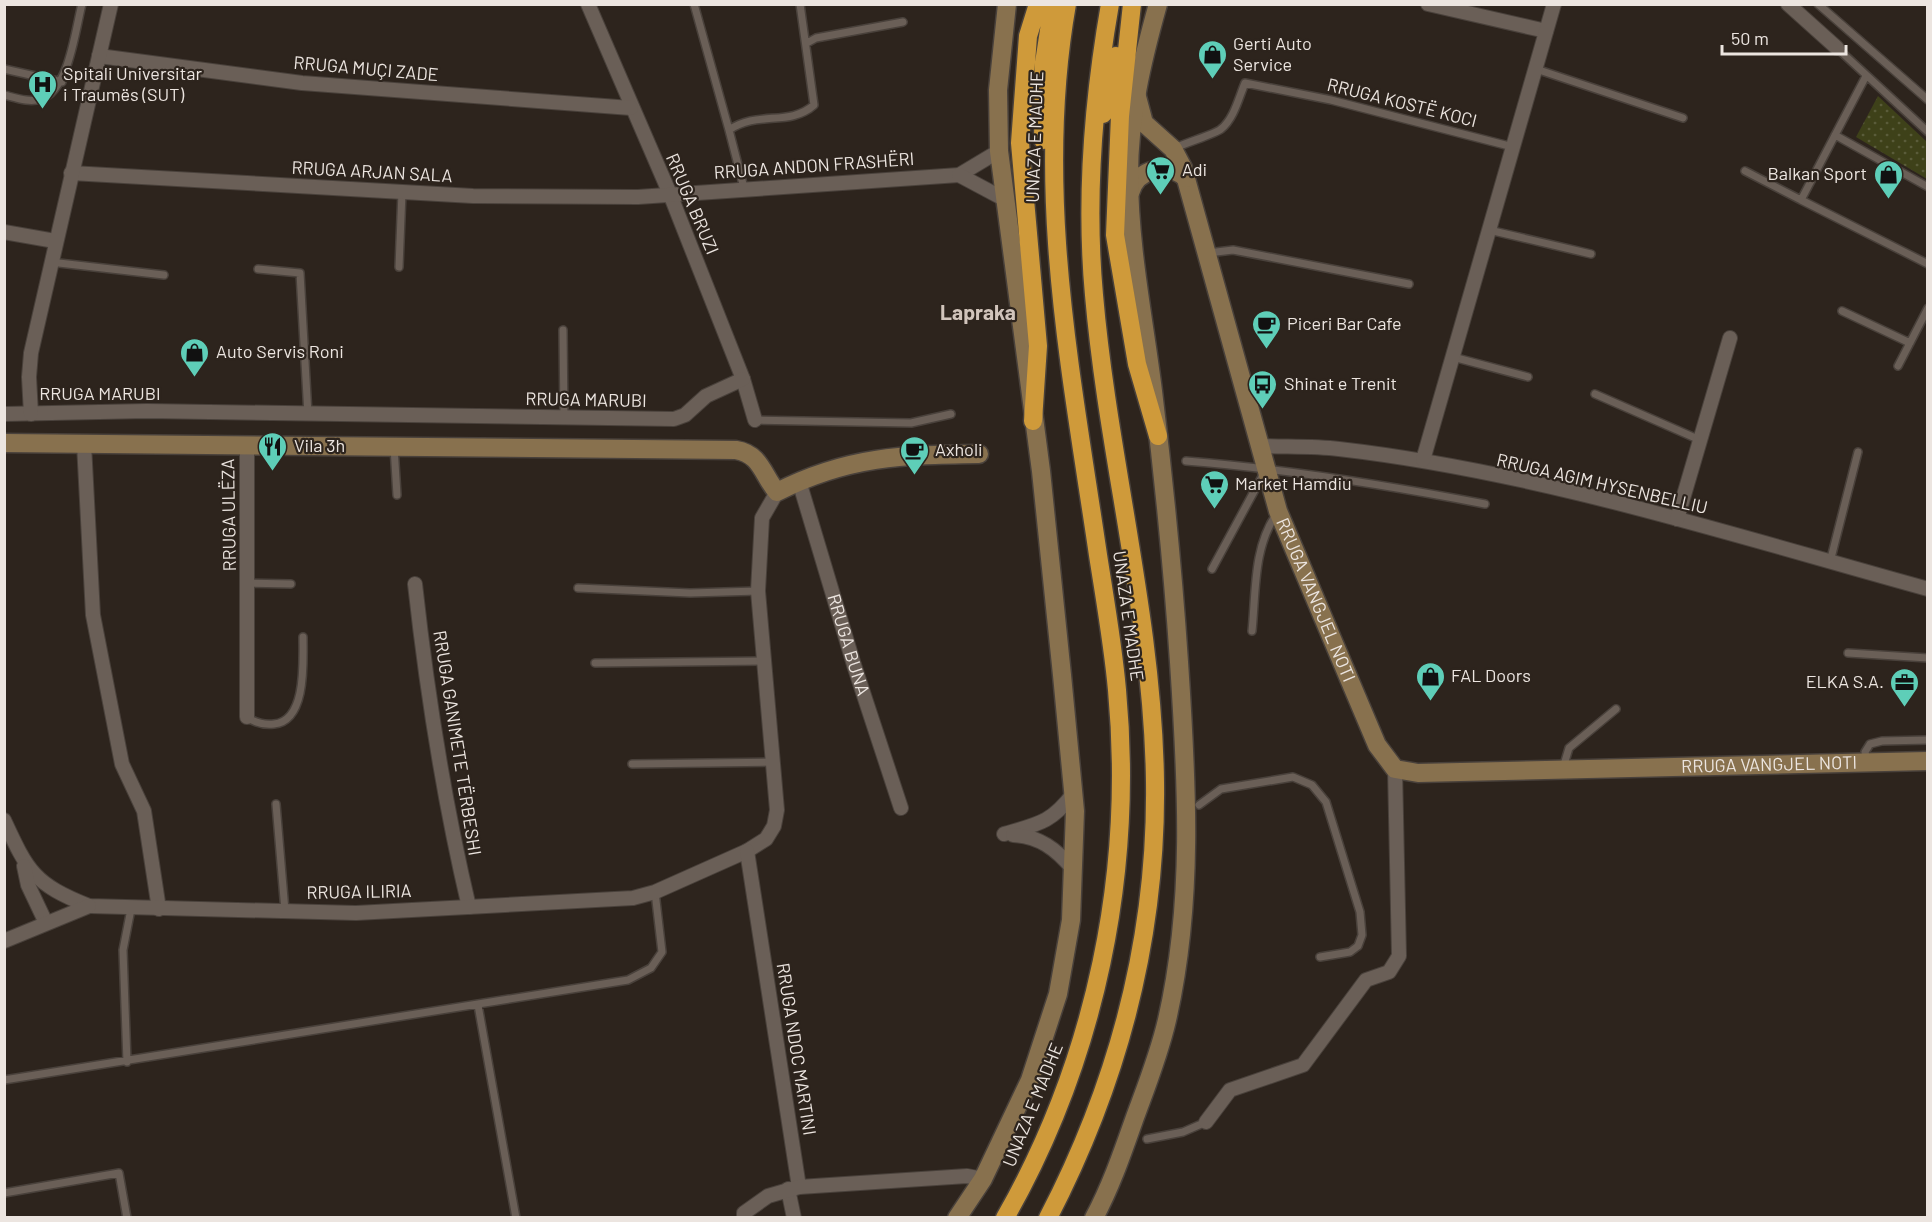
<svg xmlns="http://www.w3.org/2000/svg" width="1932" height="1222" viewBox="0 0 1932 1222" font-family="Barlow,sans-serif">
<defs>
<pattern id="green-dots" width="8" height="8" patternUnits="userSpaceOnUse" patternTransform="scale(1.5)"><rect width="8" height="8" fill="#3e4119"/><path d="M2 2h.1M6 6h.1" fill="none" stroke="#5a5c3a" stroke-width="1.8" stroke-linecap="round"/></pattern>
</defs>
<rect width="100%" height="100%" fill="#2d241d"/>
<path fill="url(#green-dots)" d="M1878,96L1927,142V179L1856,137Z"/>
<g fill="none" stroke-linecap="round" stroke-linejoin="round">
<defs>
<path id="lane" d="M694,4L729,130
M1818,4L1928,100
M807,43L816,38L903,22
M1837,48L1928,132
M4,69L62,82
M1536,69L1683,118
M1866,76L1801,200L1928,264
M4,95C16,98 30,103 41,99C69,90 75,31 82,4
M1835,135L1928,187
M1173,149C1184,143 1216,134 1221,129C1234,119 1239,97 1245,83L1331,100L1513,147
M1745,171L1801,200
M744,188L729,130C758,110 789,127 814,105L800,4
M1489,230L1591,254
M1208,253L1233,250L1409,284
M50,262L164,275
M399,267L402,192
M258,269L300,273L308,415
M1842,311L1910,343
M563,330L564,418
M1453,357L1528,377
M1898,366L1928,308
M1595,394L1700,440
M755,420L911,423L951,414
M394,447L397,495
M1186,461C1287,469 1386,485 1485,504
M1830,562L1858,452
M1212,569L1264,473
M248,583L291,584
M578,588L690,593L758,591
M1252,631C1256,592 1253,547 1277,513
M1848,653L1928,658
M595,663L764,661
M247,717C255,723 264,725 274,724C307,721 303,661 303,637
M1867,762L1865,752L1870,744L1882,741L1928,740
M632,764L773,762
M1563,768L1569,748L1616,709
M276,804L285,911
M1199,805L1221,789L1293,777L1312,785L1326,802L1360,912L1362,935L1358,946L1350,952L1320,957
M478,1005L516,1218
M127,1062L123,950L131,909
M4,1080L628,980L651,968L662,952L655,892
M1147,1139L1183,1132L1206,1122
M4,1193L119,1173L127,1218"/>
<g id="street">
<path d="M588,4L670,194L743,379L755,420"/>
<path d="M1428,4L1546,31"/>
<path d="M1788,4L1837,48"/>
<path d="M99,56L302,83L631,108"/>
<path d="M71,173L473,196L638,197L959,175L999,151"/>
<path d="M959,175L1004,199"/>
<path d="M4,232L55,241"/>
<path d="M4,414L147,411L674,419L685,415L706,396L743,379"/>
<path d="M31,414L29,377L31,353L111,4"/>
<path d="M84,444L93,615L122,764L144,811L159,909"/>
<path d="M247,446V717"/>
<path d="M1262,446C1288,447 1314,446 1339,449C1539,472 1735,536 1928,589"/>
<path d="M1423,460L1554,4"/>
<path id="s1" d="M799,481L854,665L901,808"/>
<path d="M1677,519L1730,338"/>
<path d="M415,584C427,693 444,801 469,907"/>
<path d="M4,820C28,872 34,884 89,906L356,913L633,898L655,892L747,851L766,839L774,826L777,810L758,591L762,518L777,492"/>
<path d="M1004,834C1038,824 1051,823 1073,794"/>
<path d="M1013,835C1039,836 1056,849 1073,869"/>
<path d="M747,851L799,1187"/>
<path d="M24,866L28,885L46,923"/>
<path d="M4,941L89,906"/>
<path d="M1206,1122L1230,1090L1303,1065L1366,980L1389,972L1399,956L1395,769"/>
<path d="M788,1189L794,1218"/>
<path d="M744,1218V1213L768,1196L799,1187L967,1176L983,1179"/>
</g>
<g id="secondary">
<path id="s2" d="M1136,93L1144,123L1173,149L1183,168L1278,511L1377,745L1395,769L1418,773L1928,761"/>
<path d="M1130,193C1137,168 1168,162 1186,178"/>
<path d="M4,443L736,450C761,454 763,476 777,492C848,456 902,455 979,454"/>
<path d="M957,1218L983,1179L1030,1080L1058,994L1071,920L1075,811L1062,675L1041,471L999,151L998,90L1007,4"/>
<path d="M1094,1218C1111,1186 1122,1154 1134,1120C1146,1087 1159,1055 1167,1020C1194,902 1187,782 1179,662C1173,572 1164,481 1153,391C1144,319 1129,247 1129,175C1129,116 1142,61 1158,4"/>
</g>
<path id="highway" d="M1132,4L1120,116L1115,235L1137,364L1158,436
M1103,114L1116,56
M1043,140L1044,63L1053,4
M1033,421L1038,346L1020,143L1028,36L1038,4
M1005,1218C1096,1058 1134,873 1117,690C1113,645 1105,600 1098,555C1071,371 1034,190 1067,4
M1048,1218C1119,1081 1157,935 1155,782C1153,618 1108,458 1094,295C1085,197 1093,101 1110,4"/>
</defs>
<use href="#lane" stroke="#49413b" stroke-width="10"/>
<use href="#street" stroke="#49413b" stroke-width="16"/>
<use href="#secondary" stroke="#49413b" stroke-width="21"/>
<use href="#highway" stroke="#49413b" stroke-width="21"/>
<use href="#lane" stroke="#6a5f57" stroke-width="7"/>
<use href="#street" stroke="#6a5f57" stroke-width="14"/>
<use href="#secondary" stroke="#88714e" stroke-width="18"/>
<use href="#highway" stroke="#cf9a3a" stroke-width="18"/>
</g>
<defs>
<symbol id="shop-pin" viewBox="-11 -11 22 30"><path d="M0 17L-7.5 6A9.5 9.5 0 1 1 7.5 6Z" fill="#5eceb8" stroke="#2d241d"/><path d="M-5-2.5h2.3a2.7 3.5 0 0 1 5.4 0H5L5.5 6h-11ZM-1.5-2.5h3a1.5 2.3 0 0 0-3 0Z" fill="#111"/></symbol>
<symbol id="hospital-pin" viewBox="-11 -11 22 30"><path d="M0 17L-7.5 6A9.5 9.5 0 1 1 7.5 6Z" fill="#5eceb8" stroke="#2d241d"/><path d="M-5-5h3v3.5h4V-5h3V5h-3V1.5h-4V5h-3Z" fill="#111"/></symbol>
<symbol id="supermarket-pin" viewBox="-11 -11 22 30"><path d="M0 17L-7.5 6A9.5 9.5 0 1 1 7.5 6Z" fill="#5eceb8" stroke="#2d241d"/><path d="M-6-5.5h2.5l.6 2H6L4.5 2H-2.5L-4.4-4H-6ZM-1.5 3.2a1.3 1.3 0 1 0 .1 0ZM3 3.2a1.3 1.3 0 1 0 .1 0Z" fill="#111"/></symbol>
<symbol id="cafe-pin" viewBox="-11 -11 22 30"><path d="M0 17L-7.5 6A9.5 9.5 0 1 1 7.5 6Z" fill="#5eceb8" stroke="#2d241d"/><path d="M-5.5-4.5H6V0H3Q3 3.5 0 3.5H-2.5Q-5.5 3.5-5.5 0ZM3-3.2v2h1.7v-2ZM-6 4.5H4V6H-6Z" fill="#111"/></symbol>
<symbol id="bus-pin" viewBox="-11 -11 22 30"><path d="M0 17L-7.5 6A9.5 9.5 0 1 1 7.5 6Z" fill="#5eceb8" stroke="#2d241d"/><path d="M-5-6H5V4H4V6H2V4H-2V6H-4V4H-5ZM-3.5-4V0h7V-4ZM-3.5 1.2v1.5H-2V1.2ZM2 1.2v1.5H3.5V1.2Z" fill="#111"/></symbol>
<symbol id="restaurant-pin" viewBox="-11 -11 22 30"><path d="M0 17L-7.5 6A9.5 9.5 0 1 1 7.5 6Z" fill="#5eceb8" stroke="#2d241d"/><path d="M-5-6h1v4h1v-4h1v4h1v-4h1v5L-1.5 .5V6h-2V.5L-5-1ZM5-6V6H3V1.5H1.5Q1.5-4 5-6Z" fill="#111"/></symbol>
<symbol id="office-pin" viewBox="-11 -11 22 30"><path d="M0 17L-7.5 6A9.5 9.5 0 1 1 7.5 6Z" fill="#5eceb8" stroke="#2d241d"/><path d="M-6-3h4V-5.5h4V-3h4V5H-6ZM-1-4.5V-3h2v-1.5ZM-6 0V1H6V0Z" fill="#111"/></symbol>
</defs>
<g fill-rule="evenodd">
<use href="#shop-pin" x="1196" y="38" width="33" height="45"/>
<use href="#hospital-pin" x="26" y="68" width="33" height="45"/>
<use href="#supermarket-pin" x="1144" y="154" width="33" height="45"/>
<use href="#shop-pin" x="1872" y="158" width="33" height="45"/>
<use href="#cafe-pin" x="1250" y="308" width="33" height="45"/>
<use href="#shop-pin" x="178" y="336" width="33" height="45"/>
<use href="#bus-pin" x="1246" y="368" width="33" height="45"/>
<use href="#restaurant-pin" x="256" y="430" width="33" height="45"/>
<use href="#cafe-pin" x="898" y="434" width="33" height="45"/>
<use href="#supermarket-pin" x="1198" y="468" width="33" height="45"/>
<use href="#shop-pin" x="1414" y="660" width="33" height="45"/>
<use href="#office-pin" x="1888" y="666" width="33" height="45"/>
</g>
<g text-anchor="middle" stroke-width="4.5" stroke-linejoin="round" paint-order="stroke">
<g font-size="18" fill="#ece5e0" stroke="#2d241d" text-anchor="start">
<text x="1233" y="50">Gerti Auto<tspan x="1233" dy="21">Service</tspan></text>
<text x="63" y="80">Spitali Universitar<tspan x="63" dy="21">i Traumës (SUT)</tspan></text>
<text x="1182" y="176">Adi</text>
<text x="1867" y="180" text-anchor="end">Balkan Sport</text>
<text x="1287" y="330">Piceri Bar Cafe</text>
<text x="216" y="358">Auto Servis Roni</text>
<text x="1284" y="390">Shinat e Trenit</text>
<text x="294" y="452">Vila 3h</text>
<text x="935" y="456">Axholi</text>
<text x="1235" y="490">Market Hamdiu</text>
<text x="1451" y="682">FAL Doors</text>
<text x="1884" y="688" text-anchor="end">ELKA S.A.</text>
</g>
<g font-size="18" fill="#ece5e0" stroke="#2d241d">
<text transform="translate(366 69) rotate(5)" y="6">RRUGA MUÇI ZADE</text>
<text transform="translate(1402 103) rotate(14)" y="6">RRUGA KOSTË KOCI</text>
<text transform="translate(1035 137) rotate(-88)" y="6">UNAZA E MADHE</text>
<text transform="translate(814 166) rotate(-4)" y="6">RRUGA ANDON FRASHËRI</text>
<text transform="translate(372 172) rotate(3)" y="6">RRUGA ARJAN SALA</text>
<text transform="translate(692 204) rotate(67)" y="6">RRUGA BRUZI</text>
<text x="100" y="400">RRUGA MARUBI</text>
<text transform="translate(586 400) rotate(1)" y="6">RRUGA MARUBI</text>
<text transform="translate(1602 484) rotate(13)" y="6">RRUGA AGIM HYSENBELLIU</text>
<text transform="translate(229 515) rotate(-91)" y="6">RRUGA ULËZA</text>
<text dy="6" stroke="none"><textPath href="#s2" startOffset="544">RRUGA VANGJEL NOTI</textPath></text>
<text transform="translate(1128 616) rotate(82)" y="6">UNAZA E MADHE</text>
<text dy="6" stroke="none"><textPath href="#s1" startOffset="171">RRUGA BUNA</textPath></text>
<text transform="translate(457 743) rotate(81)" y="6">RRUGA GANIMETE TËRBESHI</text>
<text dy="6" stroke="none"><textPath href="#s2" startOffset="1106">RRUGA VANGJEL NOTI</textPath></text>
<text transform="translate(359 892) rotate(-1)" y="6">RRUGA ILIRIA</text>
<text transform="translate(796 1049) rotate(81)" y="6">RRUGA NDOC MARTINI</text>
<text transform="translate(1033 1105) rotate(-68)" y="6">UNAZA E MADHE</text>
</g>
<g font-size="21" font-weight="bold" fill="#d1c4bb" stroke="#2d241d">
<text x="978" y="320">Lapraka</text>
</g>
</g>
<rect width="1932" height="1222" fill="none" stroke="#ece5e0" stroke-width="12"/>
<path d="M1722 45v9h124v-9" fill="none" stroke="#ece5e0" stroke-width="3"/>
<text x="1731" y="45" font-size="18" fill="#ece5e0" stroke="#2d241d" stroke-width="4.5" paint-order="stroke">50 m</text>
</svg>
